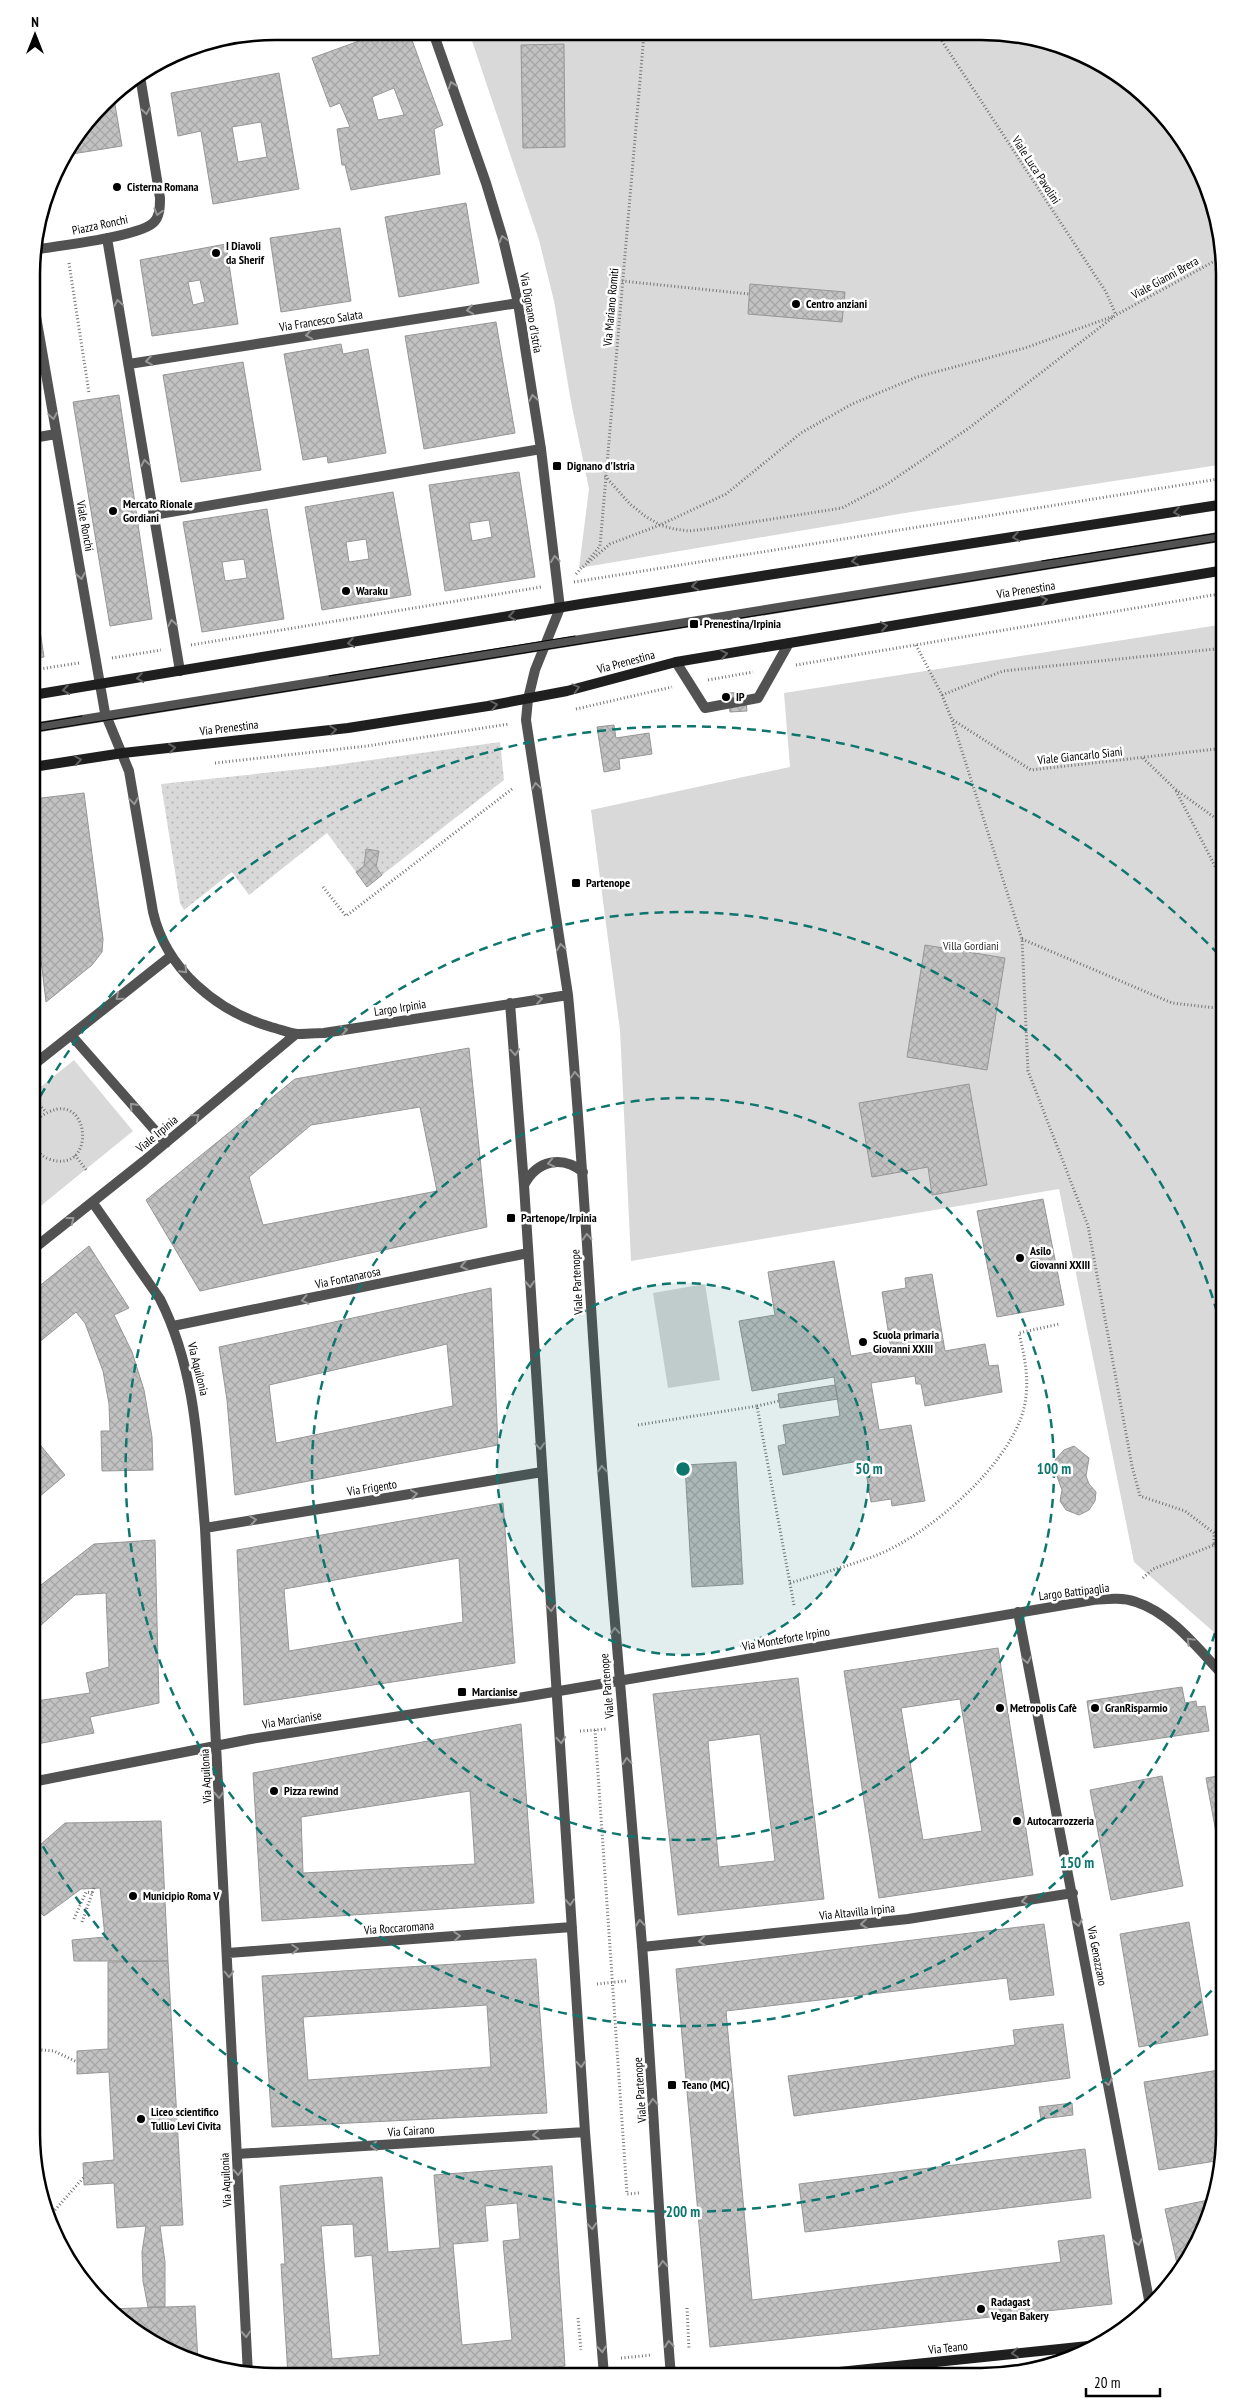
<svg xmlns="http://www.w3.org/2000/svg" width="1256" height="2408" viewBox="0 0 1256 2408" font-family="'PT Sans Narrow',sans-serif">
<defs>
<pattern id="grass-dots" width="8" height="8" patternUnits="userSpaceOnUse" patternTransform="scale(1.25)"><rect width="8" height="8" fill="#d9d9d9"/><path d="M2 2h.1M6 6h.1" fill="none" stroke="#b8b8b8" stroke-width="1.8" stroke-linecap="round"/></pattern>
<pattern id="building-cross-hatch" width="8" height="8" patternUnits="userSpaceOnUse" patternTransform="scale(1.25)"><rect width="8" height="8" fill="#c2c2c2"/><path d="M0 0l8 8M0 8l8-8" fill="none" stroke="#a5a5a5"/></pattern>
</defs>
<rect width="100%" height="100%" fill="#fff"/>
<path fill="url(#grass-dots)" d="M500,742L504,780L382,875L376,867L379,851L366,849L364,866L356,872L327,833L249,895L232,872L184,910L180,903L161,784L321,767Z"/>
<path fill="#d9d9d9" d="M469,32L1028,36L1089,57L1142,92L1184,140L1212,197L1225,275V464L911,512L579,568L589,489L571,402L554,301L539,240Z
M1225,624L1224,1641L1134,1562L1059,1189L631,1261L620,1030L591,810L790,767L784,693Z
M74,1060L133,1131L32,1213V1094Z
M705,1284L720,1380L668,1388L653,1293Z"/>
<path fill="url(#building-cross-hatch)" stroke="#969696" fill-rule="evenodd" d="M384,32H409L443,125L434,129L440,174L351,190L345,165H342L337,129L350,127L340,103L330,107L312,58ZM394,88L404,115L378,120L372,97Z
M564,44L565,147L523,148L521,45Z
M279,73L299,189L213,204L201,131L178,136L171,93ZM261,122L267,157L238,162L232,127Z
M113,93L122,146L66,155Z
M466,203L479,283L399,297L385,217Z
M340,228L351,301L281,312L270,238Z
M226,244L238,324L152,336L140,260ZM200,280L205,302L193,305L188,282Z
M750,284L845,292L842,322L748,314Z
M496,322L515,433L424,449L405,336Z
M341,344L343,354L368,349L386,453L328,463L327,456L303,460L284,354Z
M243,362L261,470L181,482L163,375Z
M119,395L152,619L110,626L73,402Z
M519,472L535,577L445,591L429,485ZM489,520L492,537L472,541L469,523Z
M393,492L411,595L322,610L305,507ZM366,539L369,559L349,562L346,542Z
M267,509L284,619L202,632L183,522ZM244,559L247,578L225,581L222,562Z
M33,585L44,657L33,658Z
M745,692L747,711L730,712L728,693Z
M614,725L616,738L649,733L652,754L619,759L620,769L604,772L597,727Z
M84,793L103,939L102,952L92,965L46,1002L33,892V799Z
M366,849L379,851L376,867L382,875L367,887L356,872L364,866Z
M925,945L1005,958L987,1070L907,1057Z
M469,1048L487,1227L200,1291L146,1200L295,1079ZM420,1107L437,1191L263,1225L249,1177L311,1125Z
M969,1084L987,1185L932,1195L928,1167L872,1177L859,1103Z
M1043,1199L1064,1305L997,1317L977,1211Z
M89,1246L129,1308L114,1315L132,1352L144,1390L152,1437L153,1470L102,1471L101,1431H110L109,1404L103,1371L85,1323L76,1312L32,1348V1292Z
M834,1261L851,1356L891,1349L882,1292L906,1288L905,1278L932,1274L945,1351L985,1344L989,1366L998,1365L1002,1392L925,1406L921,1384H916L915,1376L871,1383L879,1430L911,1425L925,1501L892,1506L891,1499L871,1502L864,1460L783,1475L778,1446L786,1444L783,1425L840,1416L834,1377L752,1391L739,1321L775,1315L768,1272Z
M491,1288L498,1445L235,1495L227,1400L219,1347ZM447,1344L453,1406L276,1443L269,1385Z
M835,1385L838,1399L780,1408L778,1394Z
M32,1435L65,1475L32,1503Z
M1074,1446L1089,1458L1086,1476L1089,1484L1096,1492L1095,1501L1089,1510L1079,1515L1066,1510L1060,1501L1062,1490L1055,1471V1460L1064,1450Z
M736,1462L743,1584L692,1587L685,1465Z
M503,1503L515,1663L244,1705L237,1550ZM459,1558L463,1622L289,1651L284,1589Z
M155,1540L159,1703L90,1717L94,1733L32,1745V1695L36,1701L90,1693L86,1673L109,1667L106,1593L75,1595L32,1633V1592L94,1544Z
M998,1648L1033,1875L879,1898L844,1671ZM960,1699L982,1831L923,1840L901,1708Z
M798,1678L824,1899L678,1915L653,1694ZM760,1734L775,1861L719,1867L708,1741Z
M1182,1687L1185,1703L1196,1701L1197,1707L1205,1706L1209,1731L1094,1748L1087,1701Z
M521,1724L534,1903L262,1921L253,1773ZM470,1791L475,1864L303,1873L301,1817Z
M1224,1775V1876L1206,1778Z
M1162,1776L1183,1886L1111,1900L1090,1790Z
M161,1821L168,1961H74L72,1940L105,1937L100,1888L81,1889L44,1916L31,1904L32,1852L65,1823Z
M1189,1922L1208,2035L1139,2047L1120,1934Z
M1044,1924L1054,1995L1010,2000L1007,1978L726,2011L752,2300L1061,2262L1058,2241L1104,2235L1112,2304L710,2347L676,1969Z
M536,1959L547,2113L272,2127L262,1976ZM487,2005L491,2067L308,2080L303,2017Z
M168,1961L183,2225L160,2226L165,2262V2307H148L143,2281L142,2252L146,2226L117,2228L114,2183L84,2185L83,2163L114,2160L109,2072L77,2074V2051L108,2049V1962Z
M1063,2024L1070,2078L794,2116L788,2076L1015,2045L1013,2030Z
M1219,2070L1224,2100V2149L1222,2160L1159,2170L1144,2082Z
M1072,2103L1073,2115L1041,2119L1039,2107Z
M1085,2149L1091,2198L805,2232L799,2184Z
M552,2166L565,2366L477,2375H288L281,2264H285L280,2186L382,2177L388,2252L440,2248L434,2175ZM517,2203L520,2239L503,2241L512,2340L462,2345L453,2244L488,2241L485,2206ZM353,2224L355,2257L372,2255L380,2355L332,2359L321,2226Z
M1213,2199L1206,2226L1179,2273L1165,2209Z
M195,2306L198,2363L182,2358L115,2316L108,2309Z"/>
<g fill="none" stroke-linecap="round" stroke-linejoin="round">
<path stroke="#747474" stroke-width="3" stroke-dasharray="1 2.5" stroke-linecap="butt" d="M938,35L1106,292L1116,315
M69,263L89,393
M622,281L749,294
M605,476L630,504L645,516L660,525L674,529L689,531L715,528L842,508L887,484L969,428L1116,315L1222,257
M587,562L600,546L644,34
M583,567L610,544L660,525L726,494L801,433L852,404L917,377L1025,348L1114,316
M576,574L583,566
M574,582L1225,478
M191,645L541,587
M916,645L942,695L952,720L1022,939L1028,1071L1088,1226L1132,1466L1140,1496L1185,1511L1214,1533V1545
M112,658L161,650
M796,665L1225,593
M33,670L79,663
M708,680L753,672
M942,695L1003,671L1225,648
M576,709L672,687
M953,720L1031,770L1225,748
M1143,758L1175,789L1225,825
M215,763L367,746L509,724
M1176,791L1215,866L1225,877
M323,887L346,916L512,789
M1022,939L1172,1003L1225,1009
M32,1097L46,1112
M32,1135C34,1146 38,1155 49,1159C100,1177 90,1079 39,1118L32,1133
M75,1155L87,1171
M32,1156L38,1151
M757,1406L779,1401
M638,1425L757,1406L794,1605
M1214,1545L1224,1528
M1143,1578L1153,1569L1214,1545H1224
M790,1583C819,1574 849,1566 877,1555C930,1534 1010,1465 1024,1408C1030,1382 1025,1358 1019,1333L1059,1324
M595,1730L627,2194L639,2193
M580,1731L607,1729
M74,1919L86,1892L93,1893
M82,1922L94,1888
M597,1984L626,1981
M31,2049L54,2051L77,2062
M48,2218L84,2177
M687,2308L689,2349
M578,2318L581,2350
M621,2358L652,2355"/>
<path stroke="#525252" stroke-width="10" d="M153,515L541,449
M676,662L705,708L758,698L789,643
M33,728L1225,536"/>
<path stroke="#525252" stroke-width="10" d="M433,32L486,183L503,239L518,303L541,449L560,608L535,670L528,699L526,720L568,995C583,1152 590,1309 602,1467C614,1626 630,1786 642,1945C653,2089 659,2233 671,2376
M107,238L180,671
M33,250C58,246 137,237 153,223C160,217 160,206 160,198L140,76
M33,299L105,713L129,771L153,912C166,969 216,1011 271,1027C279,1029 289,1033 297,1034C306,1034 315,1033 324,1033L568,995
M129,364L518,303
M33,438L56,434
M510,1003L524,1185L585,2132L604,2376
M71,1035L166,1143
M32,1066L171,956
M524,1185C537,1160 562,1155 583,1172
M93,1203L160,1299C196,1370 198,1449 205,1528L248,2375
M32,1250L144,1161L296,1034
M173,1326L528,1253
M205,1528L542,1472
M1018,1612L1150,2305
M32,1782L251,1739L524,1697L1093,1600C1107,1599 1122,1597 1136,1602C1171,1613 1199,1650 1224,1676
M642,1947L908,1919L1073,1893
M228,1953L572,1927
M237,2154L585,2132"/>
<path stroke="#1f1f1f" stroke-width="10" d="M33,695L581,604L1225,504
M33,767L123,753L348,728L488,706L567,691L676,662L1225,570
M801,2376L1098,2345"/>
<path stroke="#000" stroke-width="1" d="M1042,561L1225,532
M329,676L575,636
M33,724L82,716
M33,732L1225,540"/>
</g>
<defs><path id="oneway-chevron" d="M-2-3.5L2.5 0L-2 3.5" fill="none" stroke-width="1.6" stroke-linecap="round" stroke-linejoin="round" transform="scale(1.25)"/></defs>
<g stroke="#979797">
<use href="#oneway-chevron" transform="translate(452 85) rotate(-109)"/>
<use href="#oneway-chevron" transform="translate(146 111) rotate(81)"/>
<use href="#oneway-chevron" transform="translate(158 212) rotate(105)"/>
<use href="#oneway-chevron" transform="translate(503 239) rotate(-105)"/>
<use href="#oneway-chevron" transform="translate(118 303) rotate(-100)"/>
<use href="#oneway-chevron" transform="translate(470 310) rotate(171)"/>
<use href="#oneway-chevron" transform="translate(309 335) rotate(171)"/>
<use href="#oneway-chevron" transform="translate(149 361) rotate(171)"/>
<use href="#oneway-chevron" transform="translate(533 398) rotate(-99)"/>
<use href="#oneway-chevron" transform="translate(53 416) rotate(80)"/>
<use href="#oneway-chevron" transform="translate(145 463) rotate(-99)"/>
<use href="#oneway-chevron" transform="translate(555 559) rotate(-97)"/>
<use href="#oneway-chevron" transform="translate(81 576) rotate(80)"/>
<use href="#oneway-chevron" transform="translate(172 623) rotate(-100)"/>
<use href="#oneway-chevron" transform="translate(536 786) rotate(-98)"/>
<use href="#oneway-chevron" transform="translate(134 801) rotate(82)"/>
<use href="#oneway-chevron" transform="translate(561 947) rotate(-99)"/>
<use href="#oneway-chevron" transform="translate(184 970) rotate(47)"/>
<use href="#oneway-chevron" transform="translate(119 997) rotate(141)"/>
<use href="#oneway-chevron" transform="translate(539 999) rotate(-8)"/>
<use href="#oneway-chevron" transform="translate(344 1030) rotate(-9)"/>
<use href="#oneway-chevron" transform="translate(515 1052) rotate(86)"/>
<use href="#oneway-chevron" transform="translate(575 1075) rotate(-94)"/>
<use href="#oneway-chevron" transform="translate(133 1106) rotate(-132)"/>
<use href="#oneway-chevron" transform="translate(196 1117) rotate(-40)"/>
<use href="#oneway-chevron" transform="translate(551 1163) rotate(167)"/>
<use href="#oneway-chevron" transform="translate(71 1220) rotate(-38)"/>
<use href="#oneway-chevron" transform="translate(587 1237) rotate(-93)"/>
<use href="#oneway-chevron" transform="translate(464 1266) rotate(168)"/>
<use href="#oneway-chevron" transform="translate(530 1284) rotate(87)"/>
<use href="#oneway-chevron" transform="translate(305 1300) rotate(168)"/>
<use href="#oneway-chevron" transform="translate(540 1446) rotate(86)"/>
<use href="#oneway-chevron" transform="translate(602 1469) rotate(-94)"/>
<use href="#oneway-chevron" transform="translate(414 1494) rotate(-9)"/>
<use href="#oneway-chevron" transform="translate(253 1520) rotate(-9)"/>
<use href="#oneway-chevron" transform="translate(551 1608) rotate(86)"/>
<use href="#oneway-chevron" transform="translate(615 1631) rotate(-94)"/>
<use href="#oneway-chevron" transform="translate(1190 1641) rotate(-135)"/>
<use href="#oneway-chevron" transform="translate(1027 1660) rotate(79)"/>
<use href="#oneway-chevron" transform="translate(561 1740) rotate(85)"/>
<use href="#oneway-chevron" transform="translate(627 1761) rotate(-95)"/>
<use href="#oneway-chevron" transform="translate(219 1795) rotate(87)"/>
<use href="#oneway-chevron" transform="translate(1025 1901) rotate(170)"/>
<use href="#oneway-chevron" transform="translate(570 1902) rotate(87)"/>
<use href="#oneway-chevron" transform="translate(640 1923) rotate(-95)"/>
<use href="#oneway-chevron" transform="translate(1078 1923) rotate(79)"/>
<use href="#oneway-chevron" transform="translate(864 1924) rotate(174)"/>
<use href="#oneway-chevron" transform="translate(457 1936) rotate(-4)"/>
<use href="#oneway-chevron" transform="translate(702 1941) rotate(174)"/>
<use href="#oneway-chevron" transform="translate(295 1949) rotate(-4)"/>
<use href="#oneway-chevron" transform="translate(229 1974) rotate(88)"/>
<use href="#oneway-chevron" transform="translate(581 2064) rotate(86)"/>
<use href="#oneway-chevron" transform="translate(1108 2082) rotate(79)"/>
<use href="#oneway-chevron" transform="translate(653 2102) rotate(-94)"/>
<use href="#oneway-chevron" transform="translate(536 2135) rotate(176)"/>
<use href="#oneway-chevron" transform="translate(374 2146) rotate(176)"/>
<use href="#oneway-chevron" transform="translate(238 2172) rotate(87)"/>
<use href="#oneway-chevron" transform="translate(592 2226) rotate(86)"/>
<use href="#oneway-chevron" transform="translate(1138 2242) rotate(79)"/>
<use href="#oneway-chevron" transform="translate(663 2264) rotate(-93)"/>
<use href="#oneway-chevron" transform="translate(246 2334) rotate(87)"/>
<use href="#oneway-chevron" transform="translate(669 2344) rotate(-96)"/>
<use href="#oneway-chevron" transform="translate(602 2349) rotate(85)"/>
</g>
<g stroke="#626262">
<use href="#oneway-chevron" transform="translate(1177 512) rotate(171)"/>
<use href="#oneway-chevron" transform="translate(1016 537) rotate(171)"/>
<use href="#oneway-chevron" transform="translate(855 561) rotate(171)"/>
<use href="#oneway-chevron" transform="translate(695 586) rotate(171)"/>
<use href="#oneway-chevron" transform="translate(1044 600) rotate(-9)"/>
<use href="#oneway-chevron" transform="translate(512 616) rotate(171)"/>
<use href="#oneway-chevron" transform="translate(884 626) rotate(-9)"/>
<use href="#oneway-chevron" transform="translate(351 643) rotate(171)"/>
<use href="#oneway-chevron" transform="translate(724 654) rotate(-10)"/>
<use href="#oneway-chevron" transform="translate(140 678) rotate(171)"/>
<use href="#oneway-chevron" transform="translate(576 688) rotate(-15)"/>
<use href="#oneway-chevron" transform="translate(66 690) rotate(171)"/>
<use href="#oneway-chevron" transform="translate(494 705) rotate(-11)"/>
<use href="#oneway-chevron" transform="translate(333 730) rotate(-7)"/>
<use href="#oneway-chevron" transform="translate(172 748) rotate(-7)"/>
<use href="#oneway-chevron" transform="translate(78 760) rotate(-9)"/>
<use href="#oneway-chevron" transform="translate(1015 2353) rotate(174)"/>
</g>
<circle cx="683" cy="1469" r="186" fill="#0f766e" fill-opacity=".12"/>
<g fill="none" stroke="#0f766e" stroke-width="2.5" stroke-dasharray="9 6">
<circle cx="683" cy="1469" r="186"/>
<circle cx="683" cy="1469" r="371"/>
<path d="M1223 1604A557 557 0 1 1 1223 1334"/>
<path d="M1222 1980A743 743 0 0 1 33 1829M33 1109A743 743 0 0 1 1222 958"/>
</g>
<g fill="#000" stroke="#fff" stroke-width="2">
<circle cx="117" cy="187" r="5"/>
<circle cx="216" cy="253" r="5"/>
<circle cx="796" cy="304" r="5"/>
<rect x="552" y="461" width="10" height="10" rx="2.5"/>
<circle cx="113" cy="511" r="5"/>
<circle cx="346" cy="591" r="5"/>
<rect x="689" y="619" width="10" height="10" rx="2.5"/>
<circle cx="726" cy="697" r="5"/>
<rect x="571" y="878" width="10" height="10" rx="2.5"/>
<rect x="506" y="1213" width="10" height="10" rx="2.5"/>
<circle cx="1020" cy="1258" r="5"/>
<circle cx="863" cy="1342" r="5"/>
<rect x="457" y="1687" width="10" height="10" rx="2.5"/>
<circle cx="1000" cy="1708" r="5"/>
<circle cx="1095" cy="1708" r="5"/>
<circle cx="274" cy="1791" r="5"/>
<circle cx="1017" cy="1821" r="5"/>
<circle cx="133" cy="1896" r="5"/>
<rect x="667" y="2080" width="10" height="10" rx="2.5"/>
<circle cx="141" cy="2119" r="5"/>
<circle cx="981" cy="2309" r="5"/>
</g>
<g text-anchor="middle" stroke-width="5" stroke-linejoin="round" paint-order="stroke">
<g font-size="12" fill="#000" stroke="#fff">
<text transform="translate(1036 170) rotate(57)" y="4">Viale Luca Pavolini</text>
<text transform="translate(100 225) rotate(-12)" y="4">Piazza Ronchi</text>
<text transform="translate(1165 278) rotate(-29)" y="4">Viale Gianni Brera</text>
<text transform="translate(611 307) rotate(-85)" y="4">Via Mariano Romiti</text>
<text transform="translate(531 313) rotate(80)" y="4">Via Dignano d'Istria</text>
<text transform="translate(321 321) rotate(-9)" y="4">Via Francesco Salata</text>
<text transform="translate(85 526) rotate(80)" y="4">Viale Ronchi</text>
<text transform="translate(1026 590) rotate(-9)" y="4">Via Prenestina</text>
<text transform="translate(626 662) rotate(-15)" y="4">Via Prenestina</text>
<text transform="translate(229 728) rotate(-7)" y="4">Via Prenestina</text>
<text transform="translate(1080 756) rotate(-6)" y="4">Viale Giancarlo Siani</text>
<text transform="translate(400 1008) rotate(-9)" y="4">Largo Irpinia</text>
<text transform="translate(157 1134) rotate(-40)" y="4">Viale Irpinia</text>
<text transform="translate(348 1278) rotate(-12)" y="4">Via Fontanarosa</text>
<text transform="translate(577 1282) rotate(-93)" y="4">Viale Partenope</text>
<text transform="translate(198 1369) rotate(76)" y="4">Via Aquilonia</text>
<text transform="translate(372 1488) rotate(-9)" y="4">Via Frigento</text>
<text transform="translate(1074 1592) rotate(-7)" y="4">Largo Battipaglia</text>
<text transform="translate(786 1639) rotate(-10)" y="4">Via Monteforte Irpino</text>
<text transform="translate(607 1686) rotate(-95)" y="4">Viale Partenope</text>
<text transform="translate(292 1720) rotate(-9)" y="4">Via Marcianise</text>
<text transform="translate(206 1776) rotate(-93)" y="4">Via Aquilonia</text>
<text transform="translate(857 1912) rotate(-6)" y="4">Via Altavilla Irpina</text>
<text transform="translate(399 1928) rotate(-4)" y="4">Via Roccaromana</text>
<text transform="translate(1097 1956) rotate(79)" y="4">Via Genazzano</text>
<text transform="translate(640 2090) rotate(-94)" y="4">Viale Partenope</text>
<text transform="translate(411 2131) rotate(-4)" y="4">Via Cairano</text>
<text transform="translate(226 2180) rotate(-93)" y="4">Via Aquilonia</text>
<text transform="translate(948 2348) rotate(-6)" y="4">Via Teano</text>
</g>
<g font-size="12" font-weight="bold" fill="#000" stroke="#fff" text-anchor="start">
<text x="127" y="191">Cisterna Romana</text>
<text x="226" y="250">I Diavoli<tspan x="226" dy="14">da Sherif</tspan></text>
<text x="806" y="308">Centro anziani</text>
<text x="567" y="470">Dignano d'Istria</text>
<text x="123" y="508">Mercato Rionale<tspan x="123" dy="14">Gordiani</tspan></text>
<text x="356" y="595">Waraku</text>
<text x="704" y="628">Prenestina/Irpinia</text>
<text x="736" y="701">IP</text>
<text x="586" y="887">Partenope</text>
<text x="521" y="1222">Partenope/Irpinia</text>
<text x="1030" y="1255">Asilo<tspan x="1030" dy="14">Giovanni XXIII</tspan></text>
<text x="873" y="1339">Scuola primaria<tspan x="873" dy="14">Giovanni XXIII</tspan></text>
<text x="472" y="1696">Marcianise</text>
<text x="1010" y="1712">Metropolis Cafè</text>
<text x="1105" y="1712">GranRisparmio</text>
<text x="284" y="1795">Pizza rewind</text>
<text x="1027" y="1825">Autocarrozzeria</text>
<text x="143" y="1900">Municipio Roma V</text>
<text x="682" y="2089">Teano (MC)</text>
<text x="151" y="2116">Liceo scientifico<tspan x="151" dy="14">Tullio Levi Civita</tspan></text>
<text x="991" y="2306">Radagast<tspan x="991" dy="14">Vegan Bakery</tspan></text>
</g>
<g font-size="12" fill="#303030" stroke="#fff">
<text x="971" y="950">Villa Gordiani</text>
</g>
</g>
<path d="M0 0H1256V2408H0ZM275 40H981A235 235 0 0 1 1216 275V2133A235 235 0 0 1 981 2368H275A235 235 0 0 1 40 2133V275A235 235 0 0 1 275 40Z" fill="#fff" fill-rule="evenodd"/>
<path fill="none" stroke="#000" stroke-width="2.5" d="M275 40H981A235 235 0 0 1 1216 275V2133A235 235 0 0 1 981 2368H275A235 235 0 0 1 40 2133V275A235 235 0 0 1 275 40Z"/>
<circle cx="683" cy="1469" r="8" fill="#0f766e" stroke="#fff" stroke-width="2.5"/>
<g font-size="15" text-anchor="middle" font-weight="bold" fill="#0f766e" stroke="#fff" stroke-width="5" stroke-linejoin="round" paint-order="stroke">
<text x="869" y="1474">50 m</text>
<text x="1054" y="1474">100 m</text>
<text x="1077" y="1868">150 m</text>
<text x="683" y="2217">200 m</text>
</g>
<g transform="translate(35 35)" stroke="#ffffff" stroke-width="4" paint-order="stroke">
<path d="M0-4L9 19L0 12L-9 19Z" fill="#000000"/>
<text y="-8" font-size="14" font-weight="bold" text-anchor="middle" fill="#000000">N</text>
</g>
<path d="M1086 2388v8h74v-8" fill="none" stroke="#000000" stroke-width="2.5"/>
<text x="1094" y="2388" font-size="15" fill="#000000" stroke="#ffffff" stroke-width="4" paint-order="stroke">20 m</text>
</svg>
